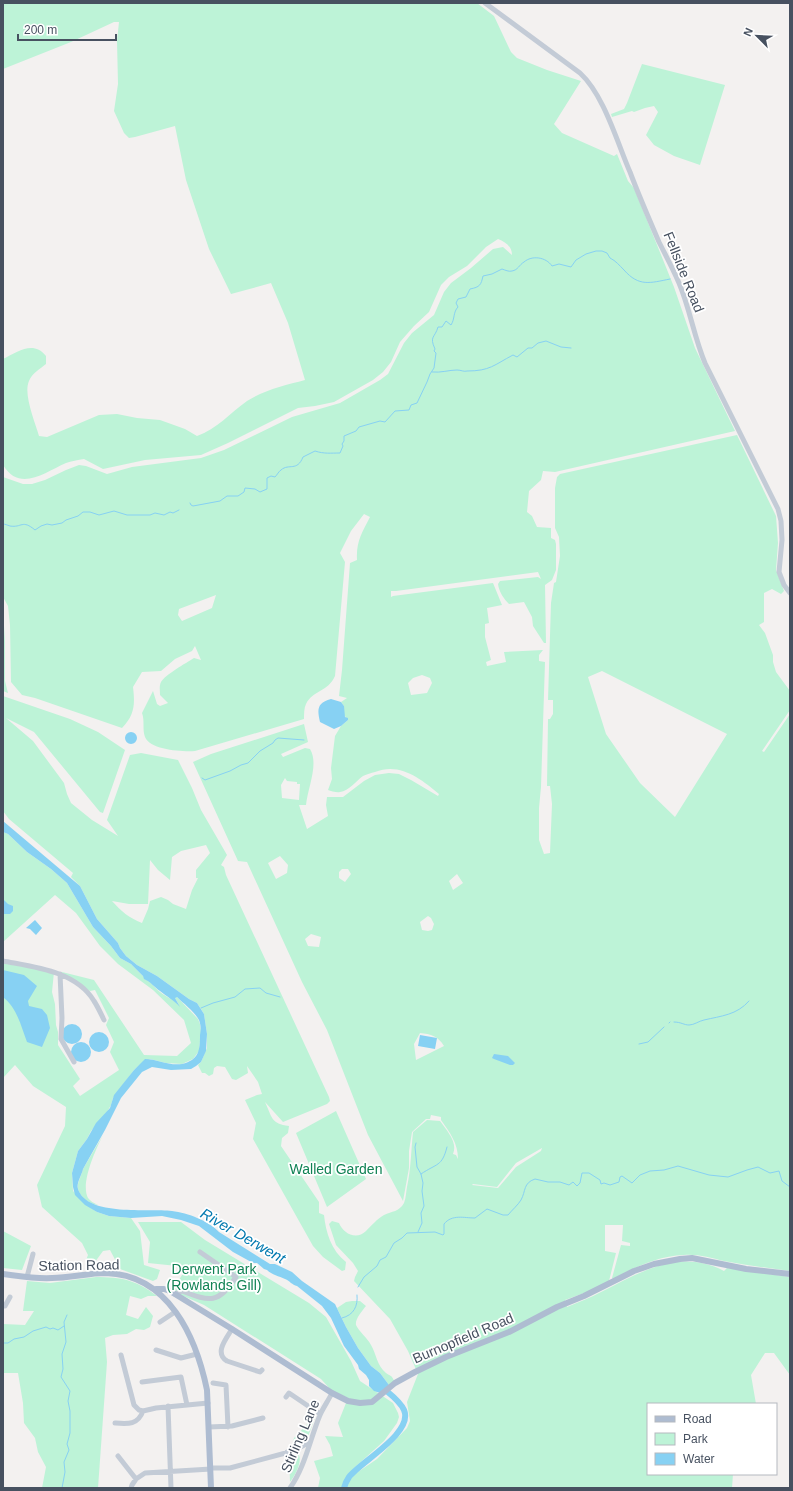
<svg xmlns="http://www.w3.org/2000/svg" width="793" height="1491" viewBox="0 0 793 1491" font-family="Helvetica,sans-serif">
<rect width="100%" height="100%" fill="#f3f1f0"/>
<path fill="#bdf3d7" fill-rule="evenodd" d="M3,3H477L494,16L511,52L517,58L547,70L581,81L554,124L562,133L614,156L617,154L628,181L634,188L674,287L695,348L735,431L555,472L543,471L541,480L529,491L527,512L532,516L537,527L551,528V538L555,540L556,544V570L552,580L545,585L546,643H544L533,626L532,617L524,602L509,604C504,599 499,592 498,584L500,581L538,577L541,579L538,572L396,591H391V597L393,596L493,583L502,605L487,608L489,623L485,624V637L491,660L486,662L487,666L506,662L504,652L543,650L539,655V661L545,662L541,787L539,808V840L544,854L550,853L552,804L550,786H547L548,719H550L553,714V700H548L551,603L554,583L556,582L560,556L559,537L555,528V488L557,477L560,474L737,435L776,516L778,543L776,570L784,591L781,594L772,589L764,593V622L759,625L765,633L773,655V662L776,672L790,691V710L762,751L764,752L790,714V1271C768,1268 746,1265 724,1261C711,1258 698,1254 684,1255C658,1256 635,1267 613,1279L612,1278L621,1245L630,1246V1243L622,1241L623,1225H605V1251L616,1253L609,1281L587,1292L565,1300L567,1307C578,1302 590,1298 601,1292C641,1272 679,1248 724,1271L727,1268L790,1277V1375L774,1353H765L751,1375L756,1404H648V1474H733L732,1488H345L352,1476L377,1459L407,1428L410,1421L407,1402L418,1374L408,1351L390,1319L354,1281L355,1277L358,1271L353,1263L336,1245L329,1224L332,1221L339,1223C343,1233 356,1241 366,1231C370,1227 378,1218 384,1215C392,1211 399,1212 404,1203C406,1198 406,1192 407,1187C411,1169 411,1151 413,1132L427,1120L440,1121C447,1131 458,1142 453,1154L456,1155L458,1159C458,1143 450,1133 441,1120V1117L431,1115L430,1119H426L412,1132L409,1151V1168L403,1201L368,1135L327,1030L302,982L247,862L238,861L193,762L211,754L304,724L308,742L281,754L283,757L305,748L310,749C319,764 308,787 306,805H299L307,829L328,816L326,805L327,797H343L364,781L375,775L389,773L399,774L411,780L438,796L439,794C421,779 400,762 375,772C371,773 367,774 363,776C356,781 349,791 340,792C337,793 331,791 328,790L332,779L331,768L335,736L341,726L348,720L344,715V706L341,702L347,698L339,696L342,670L350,563L357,560C356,541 362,533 370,517L364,514L351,531L340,553L345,562L335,676C328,692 313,690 306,704C304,708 304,714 304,719L195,751C183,752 150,750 145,737C142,729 145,721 142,713L153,691L157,704L160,706L168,703L160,695C160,691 159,686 161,682C165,675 186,663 194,658L201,660L195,646L192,651L175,659L161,671L142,672L133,687C135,704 135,715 122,728L35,698L22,695L11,682L10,625L8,606L3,597V477L23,484H32L45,480L66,470L79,465L86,466L107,474L132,467L201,458L224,450L292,417L340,403L380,380L388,374L404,343L412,333L434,315L444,292L451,283L471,268L493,249L503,247L512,255C512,246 505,242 498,239L486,247L467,266L449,277L441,285L429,312L414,326L400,342L391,362L383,372L373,380L334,402L315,406L298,408L228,443L201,455L145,460L103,469L84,459C78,460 71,461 66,463C45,472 20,493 3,465V359C18,352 33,340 46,356V364C40,369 32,373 29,381C23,394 35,422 39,436L47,437L99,415L117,414L137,418L160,420L185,429L197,436C217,429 230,413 247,401C264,390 286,385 305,380L288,323L271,283L231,294L209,249L186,180L175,126L135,137L129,138L124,133L114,111L118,84L117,41L119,22H114L71,42L3,69ZM216,595L212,608L182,621L178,615L179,609ZM602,671L727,734L675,817L640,783L606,734L588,677ZM422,675L430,678L432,683L427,693L411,695L408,683L413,678ZM285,778L287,781L297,782V784H300L299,800L282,798L281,785ZM280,856L288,865L287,873L276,879L268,863ZM342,869H348L351,874L345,882L339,878V872ZM457,874L463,883L453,890L449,881ZM428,916L431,918L434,924L432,930L428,931L422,930L420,922ZM311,934L321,937L319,947L308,946L305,939ZM420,1033C431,1034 438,1036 444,1046L416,1060L414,1044ZM542,1148L541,1151L516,1167L498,1188L472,1185L473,1184L497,1187L516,1163Z
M642,64L725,85L700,165L674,156L654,145L646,135L658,112L654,106L645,108L634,112L632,111L612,117L611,114L624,109L627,103Z
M3,610L5,641V681L8,693L3,691Z
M3,696L70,719L98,732L125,750L103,813L100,812L34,732L6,718L33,741L64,783L67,794L71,803L92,820L118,836L107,820L130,755L141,753L178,760L192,788L201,810L227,855L221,865L224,867L226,875L329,1097L330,1101L327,1104L283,1122L265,1102C272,1117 271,1124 289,1126L288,1133L282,1138L281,1146L319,1202V1213L324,1215C326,1233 331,1250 346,1262L345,1270L342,1271L323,1257L313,1246L253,1139L256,1123L245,1100L257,1095L262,1094L258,1082L247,1066L248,1073L236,1080L232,1079L225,1067L217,1066L214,1068L213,1074L209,1076L205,1073H202L198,1065L201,1062L207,1048V1034L204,1014L201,1009L197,1003L189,999L157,976L137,965L126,956L120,948L118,943L97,919L80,886L71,877L73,873L9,819L3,811ZM206,845L210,853L196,870V878H198L192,890L186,909L173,904L168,900L161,897L150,901L148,909L142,923C129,918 121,911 112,901L129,904H148L150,860L158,870L170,880L172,857L181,851Z
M3,832L8,834L27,852L51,869L67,883L93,927L111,946L120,958L131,964L143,976L145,979C151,982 154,987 160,992C166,997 173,999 179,1005L175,998V997H177L198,1019L200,1024L201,1032L199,1051L193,1059L182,1064L166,1063L150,1059L143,1062L134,1070L113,1098L111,1105L107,1112L91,1131L87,1139L78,1151L72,1173L73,1191L91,1208L97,1212L109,1216L131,1218L140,1231L144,1265L160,1270L157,1279L153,1281L120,1269L110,1250L103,1251L95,1262L88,1265L86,1260L88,1255L82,1243L42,1207L37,1185L65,1126L66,1107L33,1086L15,1065L3,1078V961L54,972L52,992L55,1004L56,1025L58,1032V1045L80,1079L73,1086L80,1096L119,1070L110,1052L114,1042L106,1025L109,1018L95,990L90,991L60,974L62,972L94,980L144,1055L177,1056L191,1043L184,1020L153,990L118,964L100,946L76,913L55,895L3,942Z
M336,1111L366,1179L327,1207L296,1133Z
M103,1135C96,1149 80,1183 88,1198C90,1201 94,1203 98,1205C89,1204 76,1195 78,1184C79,1179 82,1174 83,1169Z
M138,1222H181L205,1240L309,1303L326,1317L351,1361L360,1381L393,1403L398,1413L399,1417L397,1423L384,1441L354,1468L347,1477L341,1488H318L320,1478L314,1461L333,1456L330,1445L325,1436L343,1437L338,1423L348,1398L331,1390L321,1379L204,1305L172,1291L187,1267L148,1263L150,1242Z
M3,1231L31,1246L22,1270L3,1268Z
M96,1277C122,1277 136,1280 157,1296H148L141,1299L130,1296L126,1315L138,1319L146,1307L153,1316L150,1327L144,1330L136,1329L127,1334L113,1335L105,1338L107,1362L98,1488H42L46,1467L38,1452L35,1438L24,1423L23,1403L18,1373H3V1324L25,1325L34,1311H23L27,1281L50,1283Z
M352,1301H360L366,1306C362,1311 355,1319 356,1325C358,1330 368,1339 371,1345C376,1353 377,1366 386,1373C390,1376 392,1375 394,1381L389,1385L380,1373L371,1366L358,1348L346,1327L337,1308L346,1302Z
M316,1415L306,1442L293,1448L292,1447L294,1438Z
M295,1453L299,1455C302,1463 295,1476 290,1482L289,1455Z"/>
<path fill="#87d1f3" d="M331,699L341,702L344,706L345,717L348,718V720L341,726L334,729L320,722C317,709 317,703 331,699Z
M125 738a6 6 0 1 1 12 0a6 6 0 1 1-12 0Z
M3,821L80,886L97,919L118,943L120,948L126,956L137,965L157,976L189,999L197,1003L204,1014L207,1034L206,1051L201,1062L196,1066L191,1069L171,1070L152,1067L142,1072L121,1098L105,1130L83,1169C82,1175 76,1183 78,1189C87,1217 149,1208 172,1211C188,1213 209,1221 219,1232L270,1264H275L292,1272L302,1281L335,1304L346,1327L358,1348L371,1366L380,1373L389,1385L380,1393L374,1391L369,1386V1380L366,1375L359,1369L358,1365L344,1346L331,1318L322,1306L297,1286C292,1285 290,1281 285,1279C279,1276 272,1275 267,1270L264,1269L257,1263H253L233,1252L199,1226L181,1220L162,1216L131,1218L109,1216L97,1212L85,1205L75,1195L73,1187L72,1173L78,1151L87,1139L96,1123L110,1108L114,1095L134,1070L145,1059C157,1059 169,1066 182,1064C199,1060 200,1050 200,1035C201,1030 201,1025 199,1020C194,1011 184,1004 177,997L175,998L180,1007C174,1000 167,997 160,991C154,987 151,982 144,979L143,976L131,964L120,958L111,946L93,927L67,883L51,869L27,852L8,834L3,832Z
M3,899L8,904L13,906V911L10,914H3Z
M35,920L42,928L36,935L30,929L26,928Z
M3,970L24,975L37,986L28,1001L29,1006L42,1009L47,1015L50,1028L42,1047L27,1042C21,1026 17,1008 3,997Z
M62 1034a10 10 0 1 1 20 0a10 10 0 1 1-20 0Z
M89 1042a10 10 0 1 1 20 0a10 10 0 1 1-20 0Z
M420,1035L437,1038L435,1049L418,1046Z
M71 1052a10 10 0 1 1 20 0a10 10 0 1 1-20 0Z
M494,1054L508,1056L515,1063L513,1065H510L494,1059L492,1058Z"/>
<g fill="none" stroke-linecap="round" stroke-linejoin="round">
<path stroke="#87d1f3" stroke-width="1" d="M432,372C441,373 449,370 457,370C461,370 464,372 467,371C490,371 494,365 513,355L517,357L528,348H532L538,343L546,341L561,347L571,348
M190,503L191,505L193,506L220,501L227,496H238L244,492L245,488L255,489L260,492L267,489V478L271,476L275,477C277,475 279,471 281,470C289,463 297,472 303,457L315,451C324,454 331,453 340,453L343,446L342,444L344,441V436L356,431L359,427L380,421L385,422L395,411L409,410L411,405L417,403L427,382L430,374L434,368L436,353L434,351L435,349C429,336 435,338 438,327H442L446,321L451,325C455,319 453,312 458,307L456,303L458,299L466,297L470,289C480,287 481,285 483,276L492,274L502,269C505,270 509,272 512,271C518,270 519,265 524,262C532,255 546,257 552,266L559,264L571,267L576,260L586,254L596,251H602L607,253L610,258C616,261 619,265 624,270C639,287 650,283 670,279
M3,524C5,524 7,525 10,526C22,528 22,519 35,530L41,526L47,524L52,525L62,523L66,520L78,516L83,512H90L99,515L114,511L127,515H150L155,513L164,515L170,512L173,513L179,510
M202,778L205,780L230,771L241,765L248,763L260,751L273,743L275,740L278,738L304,740
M201,1008L213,1003L235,997L245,989L260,988L266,993L280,997
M674,1022C681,1022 684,1025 689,1025C694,1025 699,1021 704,1020C721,1016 737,1015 749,1001
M669,1023L670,1022
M639,1044L648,1042L664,1027
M416,1143L415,1147L417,1167L421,1174L423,1183L422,1191L424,1206L421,1213L422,1223L418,1232
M421,1174C437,1163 442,1167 447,1147
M358,1287L364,1277L377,1266L380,1260L386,1257L394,1243L402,1238L407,1233L435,1232L443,1235L444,1234V1224C452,1214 464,1218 475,1218L487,1209L503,1215H508C512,1210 518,1205 521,1200C526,1191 523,1183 535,1179L548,1182H560L569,1185L573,1182L577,1186L580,1183L582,1173H589L600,1180L601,1184L604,1183L610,1185L619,1182L620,1177L622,1176L632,1183L640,1175L650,1171L664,1170L678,1166L709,1175L728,1177L747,1170L758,1167L770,1173L779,1171L782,1181L790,1187
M342,1318C354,1315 358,1306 357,1295
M3,1343H8L14,1339L24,1337L33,1331L46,1327L50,1329L53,1328L58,1330L64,1326
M62,1488L65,1472L64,1462L69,1450L67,1444L70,1433V1411L68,1401L70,1391L61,1377L63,1369L62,1354L66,1342L64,1322L67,1315"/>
<path stroke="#87d1f3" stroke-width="6" d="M344,1488C345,1484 347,1480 349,1477C360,1462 414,1433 404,1410C400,1401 390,1394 383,1388"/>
<path stroke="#c3cbd6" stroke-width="5" d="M485,3L580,73C604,95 617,142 630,172C639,196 649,219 659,242C666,256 673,269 679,283C690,309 694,337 705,363L778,509L781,521L782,540L779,572L784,585L790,593
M3,961C34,967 76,971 94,1001C98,1007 101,1014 104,1020
M60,974L62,1018L61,1039L74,1062
M27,1277L33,1254
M175,1294L182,1291C211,1302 218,1304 236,1277L200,1252
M3,1306H5L10,1297
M160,1322L175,1312
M232,1329C226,1339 214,1353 227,1361L260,1372L262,1370
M156,1350L181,1358L197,1354
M121,1355L134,1405L139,1410L143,1411
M142,1382L181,1377L187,1405
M213,1383L226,1385L228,1427
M286,1397L289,1393L320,1414
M168,1406L171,1488
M143,1411L156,1408L208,1403
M115,1423C128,1424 138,1425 143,1411
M209,1427L232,1426L263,1418
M287,1452L290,1471
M118,1456L136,1479
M211,1468H230L293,1451L310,1442
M131,1488L132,1485L136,1479L145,1473L211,1469
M290,1488C305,1467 310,1439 320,1415C323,1408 328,1401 332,1393"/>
<path stroke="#aebcd1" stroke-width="6" d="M3,1274C19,1276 35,1279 52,1278C70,1278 88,1273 106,1273C169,1275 196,1337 207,1390L211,1488
M156,1289H164L170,1291L232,1329L332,1393L348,1401L360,1403L372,1402L395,1383L415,1372L446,1357L509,1332L557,1307L584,1296L634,1271L654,1264L680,1259L692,1258L746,1269L790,1274"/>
</g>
<g text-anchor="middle" stroke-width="3.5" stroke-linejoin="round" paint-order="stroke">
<g font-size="14" fill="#475160" stroke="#fff">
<text transform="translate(684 272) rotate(68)" y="5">Fellside Road</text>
<text transform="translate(79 1265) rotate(-1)" y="5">Station Road</text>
<text transform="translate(463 1338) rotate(-23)" y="5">Burnopfield Road</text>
<text transform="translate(300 1436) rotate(-67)" y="5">Stirling Lane</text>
</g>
<g font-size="14" fill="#108254" stroke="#fff">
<text x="336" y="1174">Walled Garden</text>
<text x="214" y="1274">Derwent Park<tspan x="214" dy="16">(Rowlands Gill)</tspan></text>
</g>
<g font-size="15" font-style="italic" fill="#037ab0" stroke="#fff">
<text transform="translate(243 1236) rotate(30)" y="5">River Derwent</text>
</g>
</g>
<rect width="793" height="1491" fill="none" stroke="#475160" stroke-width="8"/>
<rect x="647" y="1403" width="130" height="72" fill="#ffffff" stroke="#b5b9bf"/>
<rect x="655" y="1416" width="20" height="6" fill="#aebcd1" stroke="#b5b9bf"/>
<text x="683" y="1423" font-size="12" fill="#475160">Road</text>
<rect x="655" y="1433" width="20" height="12" fill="#bdf3d7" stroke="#b5b9bf"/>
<text x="683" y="1443" font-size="12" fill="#475160">Park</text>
<rect x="655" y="1453" width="20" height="12" fill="#87d1f3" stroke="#b5b9bf"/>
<text x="683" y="1463" font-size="12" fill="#475160">Water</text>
<g transform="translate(757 36) rotate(294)" stroke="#ffffff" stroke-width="3" paint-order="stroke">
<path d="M0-3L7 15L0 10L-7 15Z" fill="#475160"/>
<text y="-6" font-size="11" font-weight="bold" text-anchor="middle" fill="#475160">N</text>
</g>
<path d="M18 34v6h98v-6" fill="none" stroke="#475160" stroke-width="2"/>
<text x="24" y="34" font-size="12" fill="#475160" stroke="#ffffff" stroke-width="3" paint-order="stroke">200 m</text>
</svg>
